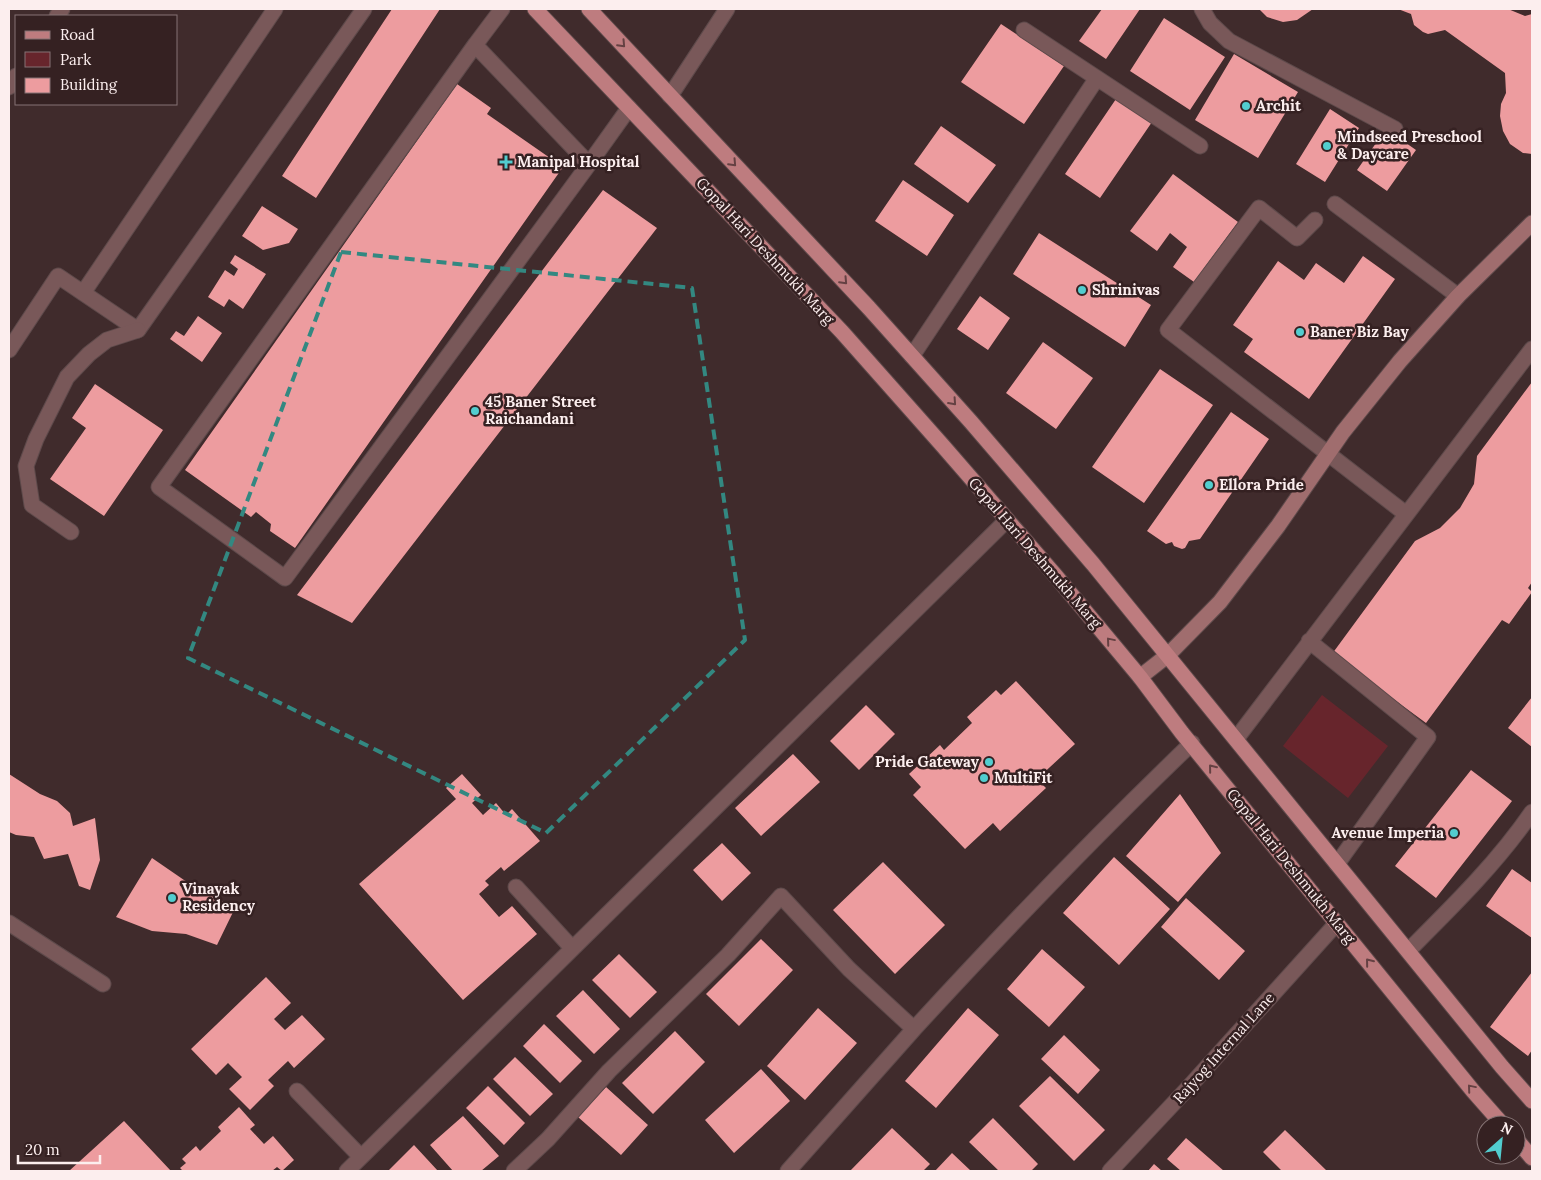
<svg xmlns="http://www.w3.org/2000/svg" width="1541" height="1180" viewBox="0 0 1541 1180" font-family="Lora,serif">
<rect width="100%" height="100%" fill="#402b2c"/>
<path fill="#67252c" d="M1322,695L1388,746L1348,798L1283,746Z"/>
<path fill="#ed9c9f" d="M392,9H440L316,198L282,176Z
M1102,9H1140L1106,59L1079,41Z
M1259,9H1313L1297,20L1283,22L1267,17Z
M1398,9H1508L1525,16L1532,14V154L1523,153L1510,144L1503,131L1500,116L1501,104L1506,93L1505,73L1445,30L1428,34L1423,32L1414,25L1411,14Z
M1164,18L1225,57L1190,110L1130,71Z
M1001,24L1064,66L1024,124L961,82Z
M1234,54L1298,92L1258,158L1195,120Z
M457,84L491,108L487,114L563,167L295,548L270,531L271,524L256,512L251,517L185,470Z
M1116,99L1152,122L1100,198L1065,174Z
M1330,109L1359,128L1325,182L1296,164Z
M941,126L996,165L968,203L914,164Z
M1386,129L1416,150L1387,191L1357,170Z
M1173,174L1238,222L1194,282L1173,267L1187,247L1170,233L1157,251L1130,231Z
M903,180L954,215L927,256L875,221Z
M603,190L657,228L352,623L297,595Z
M262,206L298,229L289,243L263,250L242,236Z
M1039,233L1151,305L1125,347L1013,274Z
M235,255L266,274L243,309L229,299L224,307L208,297L225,270L234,276L238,269L230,263Z
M1363,256L1395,279L1309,399L1244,352L1253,339L1233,325L1278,261L1304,280L1316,263L1344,283Z
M980,296L1010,318L988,350L957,329Z
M198,316L222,333L202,362L170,339L176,331L184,336Z
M1043,342L1093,378L1056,429L1006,393Z
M1160,369L1213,405L1144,503L1092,467Z
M1532,382V582L1528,588L1532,592L1509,624L1502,620L1426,723L1332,654L1415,541L1440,528L1460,508L1474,484L1477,456Z
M95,384L163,430L104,516L50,479L86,428L72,418Z
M1231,412L1269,439L1200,539L1189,541L1185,548L1182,549L1174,546L1172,542L1166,544L1147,531Z
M1016,681L1075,744L1037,779L1046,788L1000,831L993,823L965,849L913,795L921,787L909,774L940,745L944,750L972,723L967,717L996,690L1001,695Z
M1532,697V747L1508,728Z
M866,705L895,734L859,770L830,741Z
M793,754L820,782L761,836L735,808Z
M1471,770L1512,801L1436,898L1395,866Z
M9,774L40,794L57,801L70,813L73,826L95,818L100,860L90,890L79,886L68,854L44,859L34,837L16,835L9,832Z
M462,774L481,795L472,803L483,815L496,803L506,815L512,809L540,841L504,871L501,867L485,881L489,885L479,894L499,917L512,906L537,934L463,1000L359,884L456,799L446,788Z
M1180,794L1221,853L1178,902L1126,856Z
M722,843L751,873L722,901L693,870Z
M1114,857L1170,909L1119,965L1063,913Z
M152,858L184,880L235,908L217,945L186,934L152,931L116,917Z
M883,862L945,925L895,974L833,910Z
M1512,869L1532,883V938L1486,906Z
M1186,898L1245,951L1219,980L1161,927Z
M761,939L793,970L739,1026L706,994Z
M1042,949L1085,987L1049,1027L1007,989Z
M619,954L657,992L630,1018L592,980Z
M1532,972V1050L1528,1056L1490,1027Z
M266,977L291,1003L274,1019L285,1030L302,1015L325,1039L294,1068L288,1061L268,1080L274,1086L250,1110L229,1089L242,1077L228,1063L216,1075L191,1049Z
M583,990L620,1029L594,1054L556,1016Z
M818,1008L857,1043L805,1100L767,1066Z
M968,1008L999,1035L936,1108L905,1081Z
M544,1024L582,1061L560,1083L523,1046Z
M675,1031L705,1062L653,1114L622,1083Z
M1064,1035L1100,1070L1078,1094L1041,1059Z
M515,1057L553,1094L530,1116L493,1079Z
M761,1069L790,1101L734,1153L705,1120Z
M1050,1076L1105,1130L1074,1161L1019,1106Z
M488,1086L525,1123L504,1145L466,1108Z
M606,1087L648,1125L621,1155L578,1117Z
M239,1107L255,1125L250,1129L264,1144L273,1136L294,1160L282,1171L277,1167L272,1171H183L180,1168L186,1163L182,1159L196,1146L200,1151L221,1131L218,1127Z
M463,1116L499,1156L481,1171H453L430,1145Z
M993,1118L1038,1164L1031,1171H999L969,1142Z
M124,1121L171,1171H69Z
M892,1128L930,1164L923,1171H850Z
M1285,1130L1327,1171H1282L1263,1152Z
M1186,1138L1224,1171H1181L1167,1159Z
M414,1145L438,1171H388Z
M952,1153L971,1171H935Z
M1154,1164L1162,1171H1148Z"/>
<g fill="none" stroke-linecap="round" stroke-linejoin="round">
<defs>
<path id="lane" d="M1202,9L1210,23L1229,41L1395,129
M57,16L62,9
M475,45L502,9
M9,87L16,76
M670,96L727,9
M589,164L475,45L159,487L285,578L589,164L629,108
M1335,204L1458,296
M1315,220L1297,238L1259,208L1168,330L1406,514
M83,293L275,9
M9,350L58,276L138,330L364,9
M1309,641L1428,737L1337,864
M1236,739L1532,349
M9,923L103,984"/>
<path id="street" d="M1024,30L1200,146
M912,356L1097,78
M71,532L32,505L26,466L36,439L67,377L89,354L107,340L138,330
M516,887L572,948
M1408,951C1452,907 1497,863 1532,812
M297,1091L361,1157
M347,1171L1007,520
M514,1171L548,1139L609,1071L728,955L781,896L849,969L914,1029C1004,931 1096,835 1192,743
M788,1171L914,1029
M1110,1171L1188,1088L1337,923"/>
<path id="secondary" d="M1140,677L1168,655L1220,602L1278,526L1343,432L1400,361L1458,296L1532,223"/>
<path id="primary" d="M535,9L842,332L943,446L1055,575L1140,677L1182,733L1473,1091L1503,1125
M589,9L869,308L971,422L1093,564L1502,1067L1532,1101
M1516,1139L1532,1158"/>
</defs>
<use href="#lane" stroke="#5e4a4b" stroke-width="17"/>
<use href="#street" stroke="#5e4a4b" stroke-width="17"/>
<use href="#secondary" stroke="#5e4a4b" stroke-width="17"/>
<use href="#primary" stroke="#5e4a4b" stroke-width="17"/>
<use href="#lane" stroke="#795859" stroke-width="15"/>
<use href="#street" stroke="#795859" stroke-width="15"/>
<use href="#secondary" stroke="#a06d6e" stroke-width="15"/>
<use href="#primary" stroke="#be7c7f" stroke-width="15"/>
</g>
<defs><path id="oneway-chevron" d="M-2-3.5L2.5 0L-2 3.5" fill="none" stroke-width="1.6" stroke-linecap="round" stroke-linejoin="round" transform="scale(1.25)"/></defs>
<g stroke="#654143">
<use href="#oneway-chevron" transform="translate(622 44) rotate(47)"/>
<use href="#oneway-chevron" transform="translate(733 163) rotate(47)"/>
<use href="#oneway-chevron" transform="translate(844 281) rotate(47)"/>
<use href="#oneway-chevron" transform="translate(953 402) rotate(48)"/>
<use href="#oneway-chevron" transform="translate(1110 641) rotate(-130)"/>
<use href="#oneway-chevron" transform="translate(1212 768) rotate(-129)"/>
<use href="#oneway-chevron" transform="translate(1369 962) rotate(-129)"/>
<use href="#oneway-chevron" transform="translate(1471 1088) rotate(-130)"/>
</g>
<path fill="none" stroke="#338881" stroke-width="4" stroke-dasharray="10 6" stroke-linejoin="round" d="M341,252L692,288L745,640L546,833L188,658Z"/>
<g fill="#52cdcf" stroke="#352122" stroke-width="2">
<circle cx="1246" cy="106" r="5"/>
<circle cx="1327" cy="146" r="5"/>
<path d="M503.5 154.5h5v5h5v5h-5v5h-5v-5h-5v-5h5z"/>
<circle cx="1082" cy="290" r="5"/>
<circle cx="1300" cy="332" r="5"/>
<circle cx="475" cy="411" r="5"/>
<circle cx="1209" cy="485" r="5"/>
<circle cx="989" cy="762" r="5"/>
<circle cx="984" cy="778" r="5"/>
<circle cx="1454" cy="833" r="5"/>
<circle cx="172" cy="898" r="5"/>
</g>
<g text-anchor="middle" stroke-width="5" stroke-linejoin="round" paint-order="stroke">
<g font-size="15" font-weight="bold" fill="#fceeee" stroke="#352122" text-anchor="start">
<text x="1256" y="111">Archit</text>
<text x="1337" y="142">Mindseed Preschool<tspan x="1337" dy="17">&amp; Daycare</tspan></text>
<text x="517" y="167">Manipal Hospital</text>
<text x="1092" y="295">Shrinivas</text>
<text x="1310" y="337">Baner Biz Bay</text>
<text x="485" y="407">45 Baner Street<tspan x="485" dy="17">Raichandani</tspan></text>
<text x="1219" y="490">Ellora Pride</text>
<text x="979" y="767" text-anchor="end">Pride Gateway</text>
<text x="994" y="783">MultiFit</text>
<text x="1444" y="838" text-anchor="end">Avenue Imperia</text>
<text x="182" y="894">Vinayak<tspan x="182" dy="17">Residency</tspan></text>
</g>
<g font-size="15" fill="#fceeee" stroke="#352122">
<text transform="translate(765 251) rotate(47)" y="5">Gopal Hari Deshmukh Marg</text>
<text transform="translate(1035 553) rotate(49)" y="5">Gopal Hari Deshmukh Marg</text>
<text transform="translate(1291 866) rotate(51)" y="5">Gopal Hari Deshmukh Marg</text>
<text transform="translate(1224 1048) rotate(-48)" y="5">Rajyog Internal Lane</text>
</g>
</g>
<rect width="1541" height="1180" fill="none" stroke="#fceeee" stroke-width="20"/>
<rect x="15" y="15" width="162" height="90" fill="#352122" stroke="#857374"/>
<rect x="25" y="31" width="25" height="8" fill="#be7c7f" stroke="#857374"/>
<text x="60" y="40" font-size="15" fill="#fceeee">Road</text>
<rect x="25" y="52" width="25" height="15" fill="#67252c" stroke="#857374"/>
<text x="60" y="65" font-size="15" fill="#fceeee">Park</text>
<rect x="25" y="78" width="25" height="15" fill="#ed9c9f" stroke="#857374"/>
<text x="60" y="90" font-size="15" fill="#fceeee">Building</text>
<g transform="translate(1501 1140) rotate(27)"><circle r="24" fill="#352122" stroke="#857374"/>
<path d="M0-4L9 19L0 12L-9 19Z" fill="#52cdcf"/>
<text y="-8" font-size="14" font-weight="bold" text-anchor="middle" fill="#fceeee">N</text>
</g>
<path d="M18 1155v8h82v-8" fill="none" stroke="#fceeee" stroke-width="2.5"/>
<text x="25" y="1155" font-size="15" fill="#fceeee" stroke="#352122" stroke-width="4" paint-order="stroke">20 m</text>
</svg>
